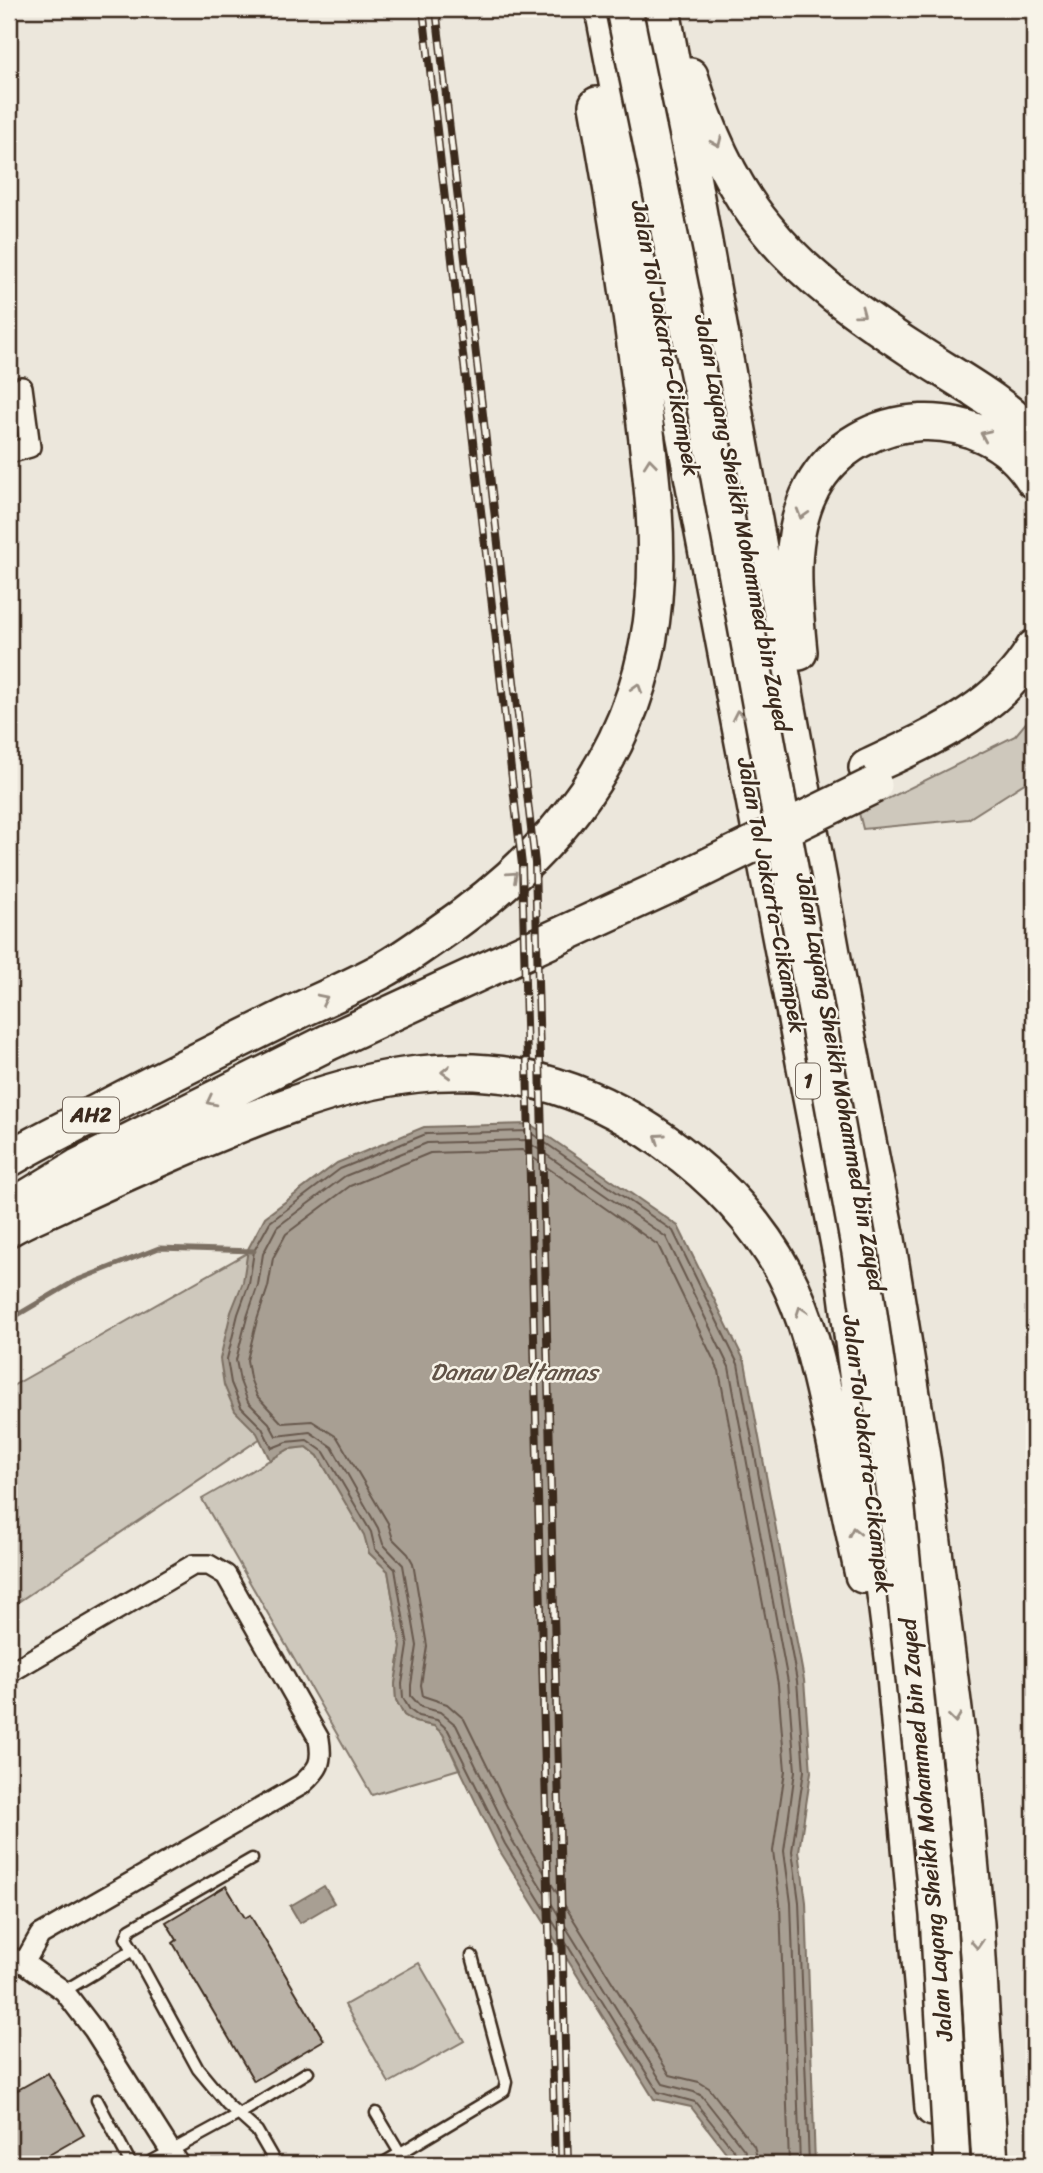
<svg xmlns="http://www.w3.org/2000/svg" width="1043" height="2173" viewBox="0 0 1043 2173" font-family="Sriracha,sans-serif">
<rect width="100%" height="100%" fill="#ece7dc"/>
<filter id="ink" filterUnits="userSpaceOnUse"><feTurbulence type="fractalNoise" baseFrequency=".0143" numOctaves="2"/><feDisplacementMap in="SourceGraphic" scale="14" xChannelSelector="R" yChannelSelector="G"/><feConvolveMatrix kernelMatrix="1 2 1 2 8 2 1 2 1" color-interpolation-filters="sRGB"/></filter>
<g filter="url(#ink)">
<path fill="#cec8bc" stroke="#84796d" stroke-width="2" d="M1034,713V777L968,819L863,829L859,813L1015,736Z
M270,1240L347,1380L9,1608V1388Z
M307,1447L318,1456L365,1535L369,1553L388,1571L401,1647L395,1684L396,1700L404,1715L415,1722L434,1726L443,1734L459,1769L372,1795L202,1499L289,1449Z
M419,1963L464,2041L389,2083L345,2005Z"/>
<path fill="#a89f93" stroke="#7c7064" stroke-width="2" d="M530,1124L678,1226L745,1362L804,1680L811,1772L799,1851L806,1902L815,2164H735L691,2107L654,2099L498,1848L443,1734L434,1726L415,1722L404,1715L396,1700L395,1684L401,1647L388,1571L369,1553L364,1535L318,1456L307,1447L289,1449L270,1460L257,1433L235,1411L224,1385L220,1359L231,1312L243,1282L248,1249L265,1217L337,1163L424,1127Z
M324,1886L334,1903L300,1923L290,1906Z"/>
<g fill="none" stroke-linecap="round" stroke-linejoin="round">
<path stroke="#67594d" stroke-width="2" d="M740,2164L739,2157L695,2102L658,2092L505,1844L448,1730L437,1720L418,1716L410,1710L403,1698L402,1684L408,1646L395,1569L375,1549L371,1532L324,1452L307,1440L287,1442L272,1448L262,1428L241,1407L231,1383L227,1359L238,1314L249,1284L254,1251L270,1222L340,1169L426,1134L528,1131L673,1231L738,1364L797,1681L804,1771L792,1851L799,1902L809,2164
M749,2164L746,2152L702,2096L694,2092L663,2084L512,1840L456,1725L440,1712L421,1707L411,1696V1685L417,1646L403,1565L383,1544L378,1528L332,1447L310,1432L276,1436L269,1423L248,1402L240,1381L236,1360L247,1317L258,1285L263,1254L277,1227L345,1176L427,1143L525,1140L666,1237L729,1367L788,1682L795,1771L784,1851L791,1903L800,2164
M759,2164L754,2146L709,2088L699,2082L670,2075L521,1835L464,1719L447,1704L423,1696L421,1685L427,1646L413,1563L408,1554L393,1539L388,1523L337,1437L312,1421L282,1423L257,1396L250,1378L247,1360L257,1320L268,1287L273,1258L286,1234L350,1186L430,1153L522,1150L658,1245L719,1371L778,1684L785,1771L773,1851L780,1904L789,2164"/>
<path stroke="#7c7064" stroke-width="5" d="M9,1320L75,1281L159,1248L254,1251"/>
</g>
<path fill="#bab2a7" stroke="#3b2a1e" stroke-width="2" d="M226,1886L245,1918L250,1915L324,2040L254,2081L173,1943L177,1940L166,1922Z
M48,2073L84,2135L49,2155L55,2164H9V2095Z"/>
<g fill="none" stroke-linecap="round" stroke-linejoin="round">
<defs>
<path id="service" d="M133,1950L198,2069L227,2104L257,2131L276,2164
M64,1991L133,1950L126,1938L130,1929L252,1859
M97,2100L131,2164
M376,2113L400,2153
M147,2164L239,2114L308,2072
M382,2164L504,2091L506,2082L472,1956"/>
<path id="minor" d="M9,453L30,447L22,387
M9,1673L193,1565H209L226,1575L319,1739C323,1763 319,1769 301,1785L40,1935L24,1963
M9,1957L24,1963L64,1991L94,2030L179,2164"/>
<path id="motorway" d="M603,9L844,1271L894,1665L933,2108
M662,9L841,1003L886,1233L923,1463L962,1774L976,1924L990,2164
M690,76C706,128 731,186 766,228C805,277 861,316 913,350C955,378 1000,400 1034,437
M799,652C794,599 786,537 812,488C856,405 985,399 1034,480
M867,768C928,739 999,710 1034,648
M9,1159C37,1142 67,1128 96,1113C162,1078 229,1045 296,1012C326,998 356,985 385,969C403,959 420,946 438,934C558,852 641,749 654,599C660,529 649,459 641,390C629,294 614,199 597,105
M27,1198L78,1167L329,1042L672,884
M9,1228C26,1218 45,1211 63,1202C97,1186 132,1170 167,1155C339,1080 494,1019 665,1142C714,1177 756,1220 785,1274C810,1322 820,1375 832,1428C842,1477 853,1526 863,1575"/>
</defs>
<use href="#service" stroke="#3b2a1e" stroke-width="15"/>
<use href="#minor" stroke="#3b2a1e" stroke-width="24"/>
<use href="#motorway" stroke="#3b2a1e" stroke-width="40"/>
<use href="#service" stroke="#f7f3e8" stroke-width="10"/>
<use href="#minor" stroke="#f7f3e8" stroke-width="19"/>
<use href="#motorway" stroke="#f7f3e8" stroke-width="35"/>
<defs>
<path id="rail" d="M423,9L522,865L555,2164
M436,9L535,863L568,2164"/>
</defs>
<use href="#rail" stroke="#3b2a1e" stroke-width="8"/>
<use href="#rail" stroke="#f7f3e8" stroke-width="5" stroke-dasharray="16" stroke-linecap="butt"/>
<defs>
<path id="motorway-bridge" d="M624,9L718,472L860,1252L896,1500L938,1915L952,2164
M672,884L874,785"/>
</defs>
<use href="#motorway-bridge" stroke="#3b2a1e" stroke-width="40" stroke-linecap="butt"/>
<use href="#motorway-bridge" stroke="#f7f3e8" stroke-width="35"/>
</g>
<defs><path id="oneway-chevron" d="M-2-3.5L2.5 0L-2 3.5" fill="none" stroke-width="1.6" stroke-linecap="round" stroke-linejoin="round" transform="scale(1.75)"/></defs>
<g stroke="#998e83">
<use href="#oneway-chevron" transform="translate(717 142) rotate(66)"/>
<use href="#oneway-chevron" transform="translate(861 313) rotate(37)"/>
<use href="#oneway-chevron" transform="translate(985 435) rotate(-156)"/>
<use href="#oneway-chevron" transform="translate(650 463) rotate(-96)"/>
<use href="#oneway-chevron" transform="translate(802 514) rotate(107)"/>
<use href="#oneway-chevron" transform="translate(637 688) rotate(-73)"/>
<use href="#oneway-chevron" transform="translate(738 715) rotate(-101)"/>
<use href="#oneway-chevron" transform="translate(513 876) rotate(-42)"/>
<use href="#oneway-chevron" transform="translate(323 999) rotate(-26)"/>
<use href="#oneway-chevron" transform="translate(446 1072) rotate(178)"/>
<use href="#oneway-chevron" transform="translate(211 1101) rotate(153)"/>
<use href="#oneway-chevron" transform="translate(659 1138) rotate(-145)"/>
<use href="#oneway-chevron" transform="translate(801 1311) rotate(-110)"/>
<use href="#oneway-chevron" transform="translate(854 1532) rotate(-102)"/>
<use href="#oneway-chevron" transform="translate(955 1718) rotate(83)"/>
<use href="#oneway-chevron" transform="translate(977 1944) rotate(87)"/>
</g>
</g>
<g text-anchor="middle" stroke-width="5" stroke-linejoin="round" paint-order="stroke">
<g fill="#f7f3e8" stroke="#73665b" stroke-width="2">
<rect x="796" y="1063.5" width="24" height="35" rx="5"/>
<rect x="63" y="1097.5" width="56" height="35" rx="5"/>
</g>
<g font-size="21" font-weight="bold" fill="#3b2a1e">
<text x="808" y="1088">1</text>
<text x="91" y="1122">AH2</text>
</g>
<g font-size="23" fill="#3b2a1e" stroke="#f7f3e8">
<text transform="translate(666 338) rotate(79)" y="8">Jalan Tol Jakarta–Cikampek</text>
<text transform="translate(743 523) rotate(79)" y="8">Jalan Layang Sheikh Mohammed bin Zayed</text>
<text transform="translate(772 895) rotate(79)" y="8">Jalan Tol Jakarta–Cikampek</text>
<text transform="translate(841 1082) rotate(80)" y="8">Jalan Layang Sheikh Mohammed bin Zayed</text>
<text transform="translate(868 1454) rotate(83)" y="8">Jalan Tol Jakarta–Cikampek</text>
<text transform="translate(926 1830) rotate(-95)" y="8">Jalan Layang Sheikh Mohammed bin Zayed</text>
</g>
<g font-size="24" font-style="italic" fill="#615347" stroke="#f7f3e8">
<text x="514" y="1380">Danau Deltamas</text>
</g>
</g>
<rect width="1043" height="2173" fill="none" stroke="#f7f3e8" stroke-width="35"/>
<rect x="18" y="18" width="1008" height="2138" fill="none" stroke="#3b2a1e" stroke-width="2.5" filter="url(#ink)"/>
</svg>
